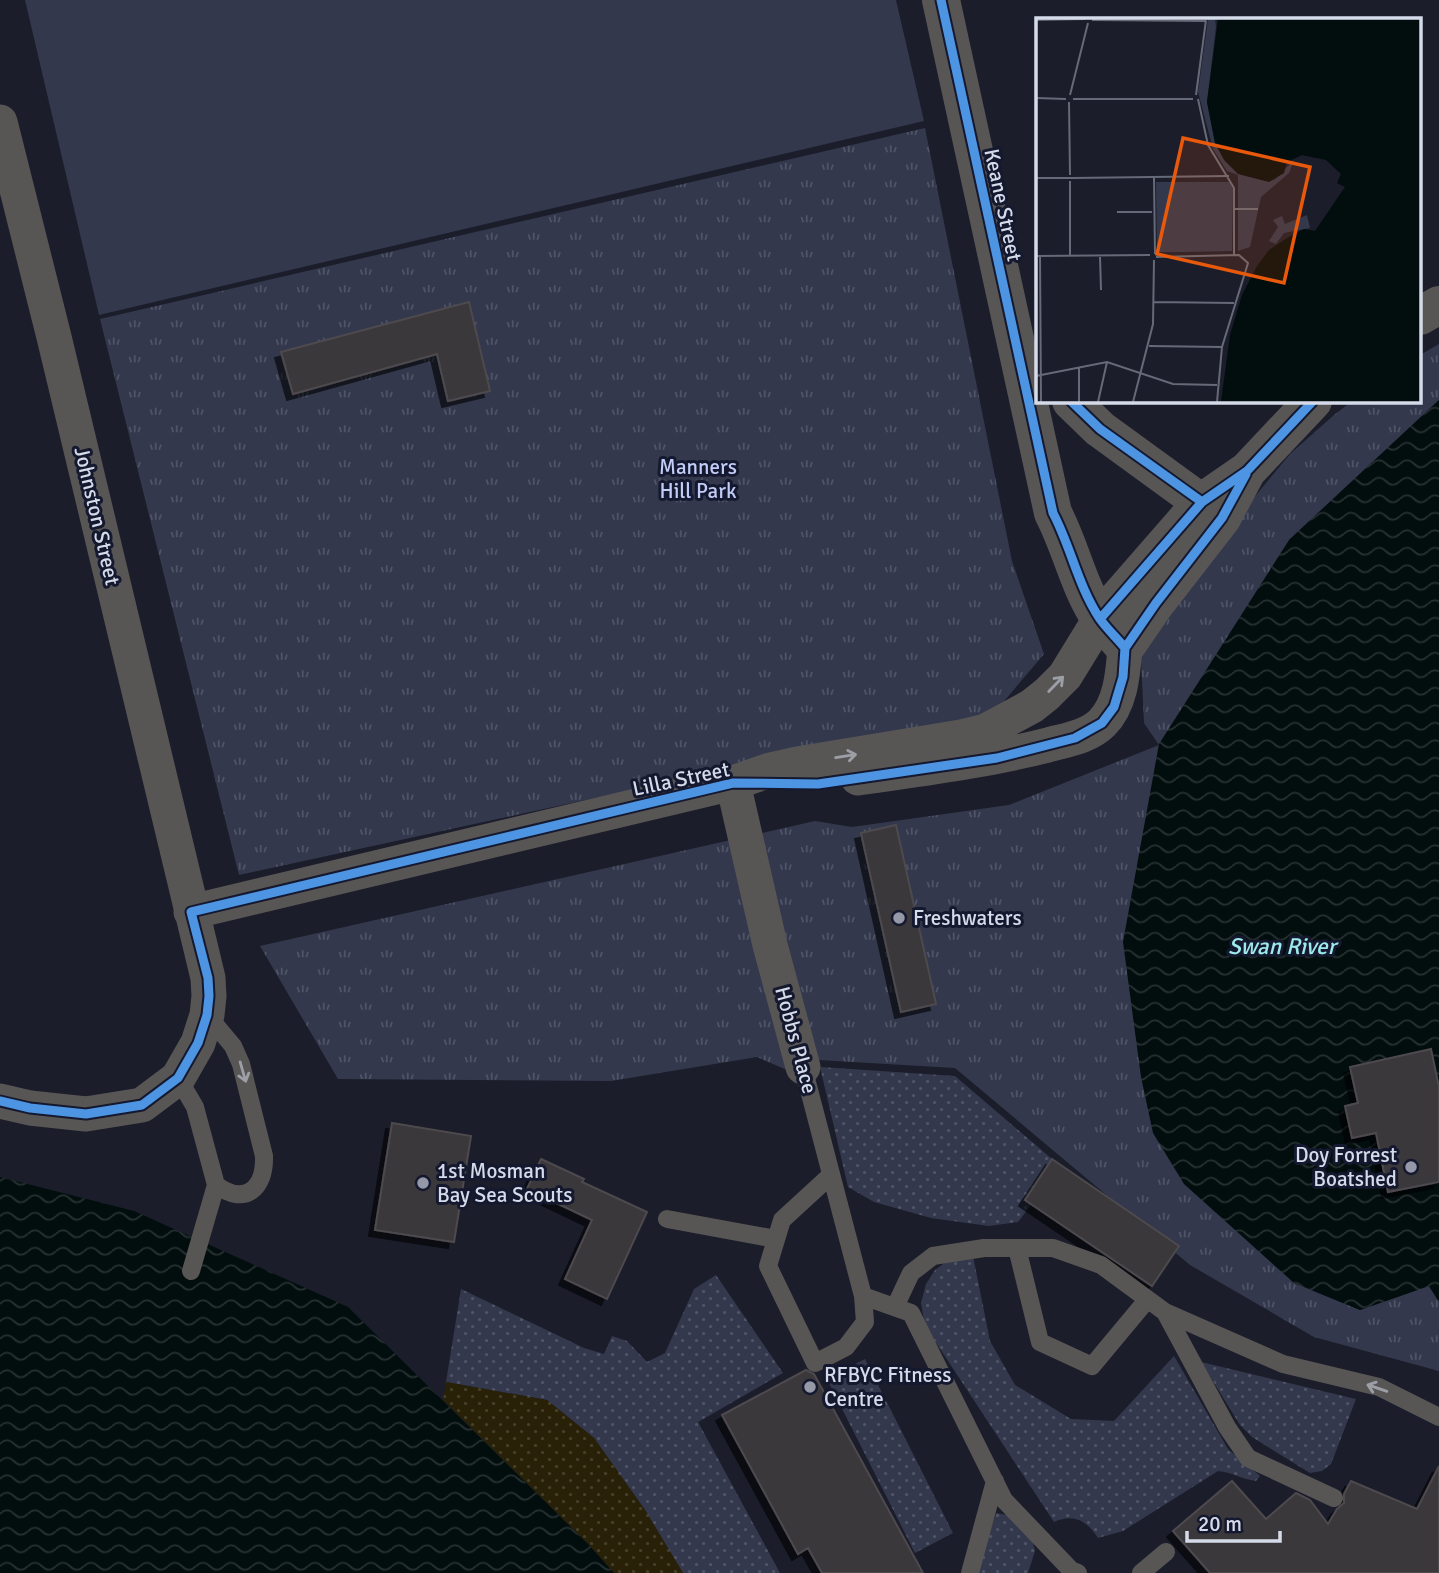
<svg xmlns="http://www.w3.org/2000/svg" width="1439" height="1573" viewBox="0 0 1439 1573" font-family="Signika,sans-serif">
<defs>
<pattern id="grass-dots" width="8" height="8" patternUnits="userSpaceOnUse" patternTransform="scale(1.75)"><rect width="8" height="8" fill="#33384d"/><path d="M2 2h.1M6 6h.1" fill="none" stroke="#505467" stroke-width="1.8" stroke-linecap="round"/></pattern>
<pattern id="sand-dots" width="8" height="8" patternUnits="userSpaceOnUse" patternTransform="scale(1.75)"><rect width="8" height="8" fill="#282107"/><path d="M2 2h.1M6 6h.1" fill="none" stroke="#46412b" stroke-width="1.8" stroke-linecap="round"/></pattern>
<pattern id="park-tufts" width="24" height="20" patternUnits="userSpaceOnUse" patternTransform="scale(1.75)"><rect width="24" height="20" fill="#33384d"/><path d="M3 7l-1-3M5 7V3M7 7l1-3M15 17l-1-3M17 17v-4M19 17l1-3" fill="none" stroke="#505467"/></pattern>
<pattern id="water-waves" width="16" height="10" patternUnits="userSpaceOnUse" patternTransform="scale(1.75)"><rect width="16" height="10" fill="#020d0e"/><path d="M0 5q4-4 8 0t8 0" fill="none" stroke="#263031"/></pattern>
<filter id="shadow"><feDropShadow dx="-6" dy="6" stdDeviation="0" flood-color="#0009"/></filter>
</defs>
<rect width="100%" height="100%" fill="#1b1d2a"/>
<path fill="url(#grass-dots)" d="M820,1067L955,1076L1052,1159L1025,1200L1031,1205L1018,1222L989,1226L931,1218L874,1202L848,1187Z
M973,1256L990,1341L1015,1385L1071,1419L1114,1421L1174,1356L1228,1449L1260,1476L1256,1481C1241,1479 1232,1472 1218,1471L1123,1531L1098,1538C1087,1521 1074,1513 1054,1522L925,1326L921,1303L926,1284L935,1270L949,1260Z
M716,1275L783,1373L698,1422L780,1573H683L645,1510L594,1438L547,1400L446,1382L461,1289L584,1348L604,1354L612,1336L627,1341L647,1362L665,1353L694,1289Z
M865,1359L953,1533L915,1553L827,1379Z
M1201,1362L1356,1399L1331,1464L1322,1471L1310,1473L1252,1437L1240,1425Z
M996,1513L1012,1516L1032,1539L1035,1551L1028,1573H977Z"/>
<path fill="url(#sand-dots)" d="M446,1382L547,1400L594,1438L645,1510L683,1573H614L589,1545L443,1400Z"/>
<path fill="url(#park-tufts)" d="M925,128L1012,561L1044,654L983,726L742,766L239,875L100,319Z
M1439,344V400L1289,540L1272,1261L1294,1283L1360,1310L1429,1286L1439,1302V1371L1314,1337L1190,1265L955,1068L819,1060L787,1070L757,1057L611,1081L338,1079L260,946L815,821L852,827L1009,805L1159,745L1144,723L1141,660L1163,608L1290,454L1334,415L1352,401H1420V355Z"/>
<path fill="#33384d" d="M25,0H896L924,121L99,315Z"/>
<path fill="url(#water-waves)" d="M1439,400V1302L1429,1286L1360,1310L1294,1283L1184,1184L1153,1133L1141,1077L1123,942L1159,744L1289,540Z
M0,1177L134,1211L348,1307L589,1545L614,1573H0Z"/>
<path fill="#3a373a" stroke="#4d4a4e" stroke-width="2" filter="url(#shadow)" d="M469,302L490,391L448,401L437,354L293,394L281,352Z
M896,825L936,1004L901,1012L861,833Z
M1431,1049L1439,1087V1182L1388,1192L1376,1133L1352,1138L1345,1106L1358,1103L1350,1067Z
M392,1123L471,1136L454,1242L375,1230Z
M541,1159L584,1179L582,1182L647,1212L607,1299L565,1279L592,1220L527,1189Z
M1052,1159L1179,1246L1152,1286L1025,1200Z
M806,1370L814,1374L923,1573H822L808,1548L798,1554L722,1415Z
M1439,1466V1573H1210L1173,1531L1232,1481L1266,1519L1296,1493L1310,1500L1328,1524L1337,1509L1344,1503V1494L1351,1481L1417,1509Z"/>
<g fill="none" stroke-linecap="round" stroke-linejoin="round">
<path stroke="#585555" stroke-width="18" d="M207,1015L233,1046L241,1064L264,1156C265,1189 245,1206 216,1185
M803,1067L863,1296L865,1322L846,1347L815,1363L768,1266L782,1220L831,1175
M178,1078L195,1107L216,1185
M667,1219L776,1239
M1017,1248L1040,1342L1092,1366L1147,1300
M191,1271L216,1185
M863,1296L911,1313L1004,1500L1071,1570L1078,1573
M895,1307L911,1273L933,1256L984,1248H1053L1101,1265L1165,1312L1227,1427L1248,1458L1334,1498
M1165,1312L1283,1364L1379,1387L1439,1417
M970,1573L995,1481
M1141,1573L1166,1552"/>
<path stroke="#585555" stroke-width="35" d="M0,122L54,337L208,978L209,996L207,1015L198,1043L178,1078L142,1105L86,1114L30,1108L0,1101
M858,778C922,769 985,761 1048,745C1066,740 1088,737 1102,723C1121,704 1123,673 1125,648
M733,783L770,945L803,1067
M191,912L733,783L770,770L797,764L961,737L986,731L1032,706L1047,694L1065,676L1100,619"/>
<path stroke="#585555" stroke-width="38" d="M941,0L1053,513C1071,547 1078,586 1100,619C1107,629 1117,638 1125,648L1156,603L1222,518L1247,471
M1420,316L1439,305
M1071,401L1100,429L1221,517
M1100,619L1202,502L1247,471L1313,401"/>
<defs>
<path id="cycleway" d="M941,0L1053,513C1071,547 1078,586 1100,619C1107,629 1117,638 1125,648
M1071,401L1100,429L1202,502
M1100,619L1202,502L1247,471L1313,401
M1125,648L1156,603L1222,518L1246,474
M0,1101L30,1108L86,1114L142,1105L178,1078L198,1043L207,1015L209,996L208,978L191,912L733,783L818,784L997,758L1075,738L1102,723L1114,707L1123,677L1125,648"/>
</defs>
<use href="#cycleway" stroke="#151930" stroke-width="13"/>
<use href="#cycleway" stroke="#4d94e3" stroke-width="9"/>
</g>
<defs><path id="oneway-shaft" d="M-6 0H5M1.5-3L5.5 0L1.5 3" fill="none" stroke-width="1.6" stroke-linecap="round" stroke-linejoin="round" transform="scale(1.75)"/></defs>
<g stroke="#9d9fa7">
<use href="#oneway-shaft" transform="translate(1056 684) rotate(-46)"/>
<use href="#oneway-shaft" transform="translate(846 756) rotate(-9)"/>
<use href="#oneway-shaft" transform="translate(243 1072) rotate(74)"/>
<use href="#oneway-shaft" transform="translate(1377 1388) rotate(-161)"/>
</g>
<g fill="#9598a7" stroke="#151930" stroke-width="2.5">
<circle cx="899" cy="918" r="7"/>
<circle cx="1411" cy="1167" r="7"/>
<circle cx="423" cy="1183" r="7"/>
<circle cx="810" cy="1387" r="7"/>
</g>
<g text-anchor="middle" stroke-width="6" stroke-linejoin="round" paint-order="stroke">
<g font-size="21" fill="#d6dbea" stroke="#151930">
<text transform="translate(1003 205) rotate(78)" y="7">Keane Street</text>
<text transform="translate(97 516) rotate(77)" y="7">Johnston Street</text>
<text transform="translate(681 779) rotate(-12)" y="7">Lilla Street</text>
<text transform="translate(796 1040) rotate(75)" y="7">Hobbs Place</text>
</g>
<g font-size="21" fill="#c1ccf7" stroke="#151930">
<text x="698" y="474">Manners<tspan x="698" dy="24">Hill Park</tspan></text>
</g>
<g font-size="21" fill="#d6dbea" stroke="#151930" text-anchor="start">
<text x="913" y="925">Freshwaters</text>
<text x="1397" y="1162" text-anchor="end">Doy Forrest<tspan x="1397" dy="24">Boatshed</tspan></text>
<text x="437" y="1178">1st Mosman<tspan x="437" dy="24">Bay Sea Scouts</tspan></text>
<text x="824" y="1382">RFBYC Fitness<tspan x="824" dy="24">Centre</tspan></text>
</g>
<g font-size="23" font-style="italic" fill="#9deaeb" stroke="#151930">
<text x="1282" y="954">Swan River</text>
</g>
</g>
<g transform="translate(1036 18)">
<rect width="385" height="385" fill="#1b1d2a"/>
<path d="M271,197L274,210L248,215L240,226L233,223L242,209L237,202L246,198L249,206Z" fill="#33384d"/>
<path d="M172,1H179L180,9L171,84L179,125L238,162L258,142L253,155L225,179L214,229L202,233V157L191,153L177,131L162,74ZM148,164H193L197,170L196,233L148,234Z" fill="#33384d"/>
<path d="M120,164H148V234H121Z" fill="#33384d"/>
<path d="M182,1H385V384H185L194,317L206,277L221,248L233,232L256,217L268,211L279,213L309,169L301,165L305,156L290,142L266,137L251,144L248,155L233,164L202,156L188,142L179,125L171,84Z" fill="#020d0e"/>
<path fill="none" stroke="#666977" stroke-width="2" d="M0,2L49,1M56,2L170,3M34,77L52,5M160,77L170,2M0,80L30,81M37,81H157M162,81L172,127L198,170V237M33,84L34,157M0,160H37H31M37,160L193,158M118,160L119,236M197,191H222M81,194H116M0,238L114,237M4,238L5,384M34,238V163M64,239L65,272M120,239L203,237L212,245L186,329L181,384M117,284L198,285M113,328L186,329M43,349V384M0,358L71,344L137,366L181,367M62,384L71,344M97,384L117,306L118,242"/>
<path fill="#e8590c" fill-opacity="0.15" stroke="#e8590c" stroke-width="3.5" d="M147,120L274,149L248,265L121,236Z"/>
<rect width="385" height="385" fill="none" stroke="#d6dbea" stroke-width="3.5"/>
</g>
<path d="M1187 1531v10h93v-10" fill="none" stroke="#d6dbea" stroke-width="3.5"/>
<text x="1198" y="1531" font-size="21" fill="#d6dbea" stroke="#151930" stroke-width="5" paint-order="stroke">20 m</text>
</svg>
